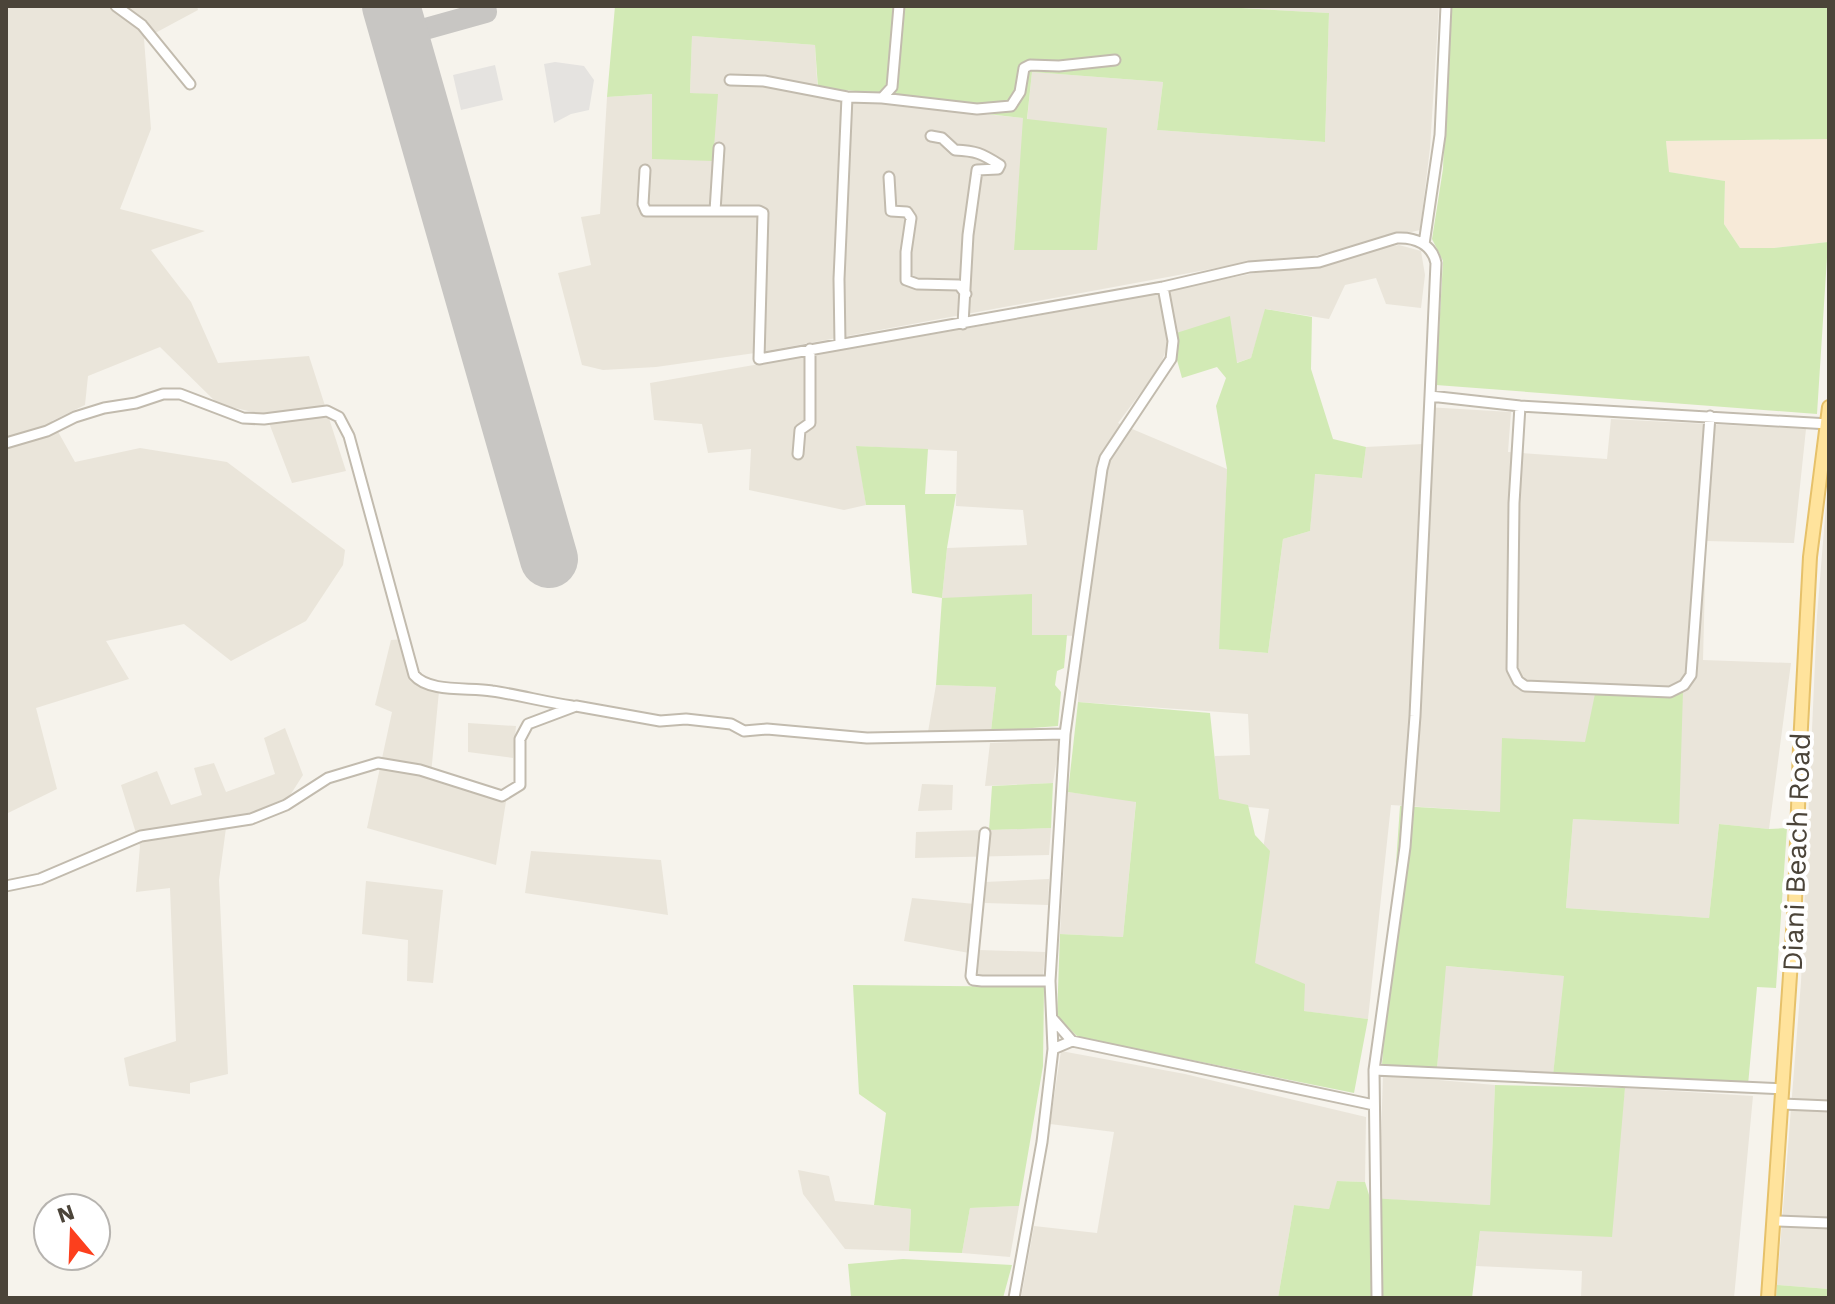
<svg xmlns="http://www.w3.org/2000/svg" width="1835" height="1304" viewBox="0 0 1835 1304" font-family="'Work Sans',sans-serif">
<rect width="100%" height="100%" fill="#f6f3ec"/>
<path fill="#eae5da" d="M6,6H197L198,10L144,39L151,129L120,209L205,231L151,250L191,302L218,363L309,356L346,471L292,483L266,415L218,404L160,347L88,376L85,405L52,421L75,462L140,448L227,462L345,550L343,565L306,621L231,661L184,624L106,641L129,679L36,708L57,789L6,814Z
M1206,6H1439L1430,148L1420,230L1305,258L1222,267L755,353L656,367L603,370L582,365L558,273L591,265L581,217L600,214L607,97L652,94L718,95L690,93L692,36L815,45L818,97L1024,118L1014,249L1032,72L1163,82L1157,130L1325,142L1329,13Z
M1399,245L1421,251L1425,275L1421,308L1386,304L1376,278L1345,285L1329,319L1266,309L1251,358L1236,363L1171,335L1160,367L1118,423L1227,469L1220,649L1268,653L1283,539L1310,531L1314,474L1362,478L1366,447L1423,444L1426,407L1511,412L1508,452L1607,459L1611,419L1806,429L1794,543L1706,541L1703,660L1791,663L1769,829L1719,824L1709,918L1566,908L1573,819L1679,823L1585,742L1500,812L1391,805L1368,1019L1303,1011L1175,955L1252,924L1269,809L1209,803L1215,756L1250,755L1248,714L1078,702L1080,636L1032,635L942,598L947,548L1027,545L1023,510L956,506L957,451L857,446L866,505L844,510L749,490L751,449L708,453L702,424L654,420L650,383L1026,318Z
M1829,468V1289L1777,1285L1801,982L1817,616Z
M407,639L419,677L440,681L431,774L507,795L496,865L367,828L392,712L375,705L391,640Z
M936,685L996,687L991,731L928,732Z
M468,723L516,726L513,758L468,752Z
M285,728L303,775L282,808L226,828L219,880L228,1074L190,1083V1094L129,1086L124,1058L176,1041L170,888L136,892L140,846L121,785L157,771L171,805L202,795L194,768L214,763L226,792L275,774L264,738Z
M1060,740L1053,783L985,786L990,743Z
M922,784L953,785L952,810L918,811Z
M1068,792L1136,801L1123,937L1060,934Z
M1051,828L1049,855L915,858L916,832Z
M531,851L661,860L668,915L525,893Z
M1049,879L1048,905L985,903V882Z
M366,881L443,890L433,983L407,981L408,940L362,934Z
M912,898L975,904L969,953L904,941Z
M979,950L1045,952L1043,977L975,978Z
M1445,966L1565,976L1553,1075L1437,1068Z
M1061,1051L1185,1074L1366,1117L1365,1182L1338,1181L1329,1209L1294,1205L1278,1298H1021L1034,1226L1097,1233L1114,1132L1050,1124Z
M1383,1075L1495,1085L1490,1205L1379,1199Z
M1625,1088L1753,1096L1734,1298H1581L1582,1271L1476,1266L1480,1231L1618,1149Z
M798,1170L829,1176L835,1201L911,1209L909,1251L845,1249L803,1194Z
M1019,1206L1010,1257L962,1253L970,1208Z"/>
<path fill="#f7ead8" d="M1829,139L1828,242L1774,248H1740L1724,224L1725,181L1668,172L1666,141Z"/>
<path fill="#d2eab5" d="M615,6H1206L1329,13L1325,142L1157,130L1163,82L1032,72L1027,119L1107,128L1097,250H1014L1023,118L899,104L893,94L818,88L815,45L692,36L690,93L718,94L713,161L652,159V94L607,97Z
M1449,6H1829V139L1666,141L1669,172L1725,181L1724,224L1740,248H1774L1828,242L1817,414L1436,385L1443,261L1432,239L1443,169Z
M1265,309L1312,317L1311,369L1333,439L1366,447L1362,478L1315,474L1310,531L1283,539L1268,653L1219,649L1227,469L1216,406L1226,378L1217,367L1182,378L1170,335L1230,316L1237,363L1251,358Z
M856,446L928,449L925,494H956L947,548L942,598L1032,594V635H1067L1064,668L1057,671L1055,685L1061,692L1058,726L991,731L996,687L936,685L942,598L912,593L905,505H866Z
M1596,689L1683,691L1679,824L1573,819L1566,908L1709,918L1719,824L1769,829L1787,828L1776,988L1757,987L1748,1085L1553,1075L1564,976L1446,966L1437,1068L1382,1065L1400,806L1500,812L1502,738L1585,742Z
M1078,702L1210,713L1219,799L1248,805L1255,835L1270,851L1255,963L1305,984L1304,1011L1368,1019L1354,1093L1078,1037L1057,1017L1060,934L1123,937L1136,802L1068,792Z
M1053,783L1051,828L989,830L992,786Z
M853,985L1044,987L1043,1066L1019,1206L970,1208L962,1253L909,1251L911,1209L874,1205L886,1113L859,1094Z
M1495,1085L1625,1088L1612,1237L1480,1231L1472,1298H1278L1294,1205L1329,1209L1337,1181L1365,1182L1370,1198L1490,1205Z
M903,1259L1012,1265L1003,1298L851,1297L848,1264Z
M1777,1285L1829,1289V1298H1776Z"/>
<path fill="#e5e3e0" d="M555,62L584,66L594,80L589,110L571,114L554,123L544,64Z
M495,65L503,100L461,110L453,75Z"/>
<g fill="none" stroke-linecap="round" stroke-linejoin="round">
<path stroke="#c8c6c3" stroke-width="22" d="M400,36L486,12L485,6"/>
<path stroke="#c8c6c3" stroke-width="58" d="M391,6L549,559"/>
<defs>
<path id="minor" d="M116,6L142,25L190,84
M730,80L764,81L847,97L882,98L977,109L1011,106L1020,92L1024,68L1030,65L1059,66L1115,60
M882,98L892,87L899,6
M931,136L942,138L955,150C976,151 981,153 1000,165L998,169L977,170L968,235L963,324
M645,170L643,204L646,211H759L763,213L759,359L1163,287L1249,267L1319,262L1397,238C1415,237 1432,244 1436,263L1430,396L1520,406L1829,424
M889,177L891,211L907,212L911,218L906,252V280L917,284L959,285L966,294
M715,211L719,148
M1424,244L1440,135L1446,6
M840,344L839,279L847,97
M1520,406L1514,503L1512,669L1518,681L1525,686L1670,692L1684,685L1691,675L1710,416
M6,443L47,431L75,417L104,408L136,403L163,394H180L243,418L264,419L327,411L339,417L349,436L414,675C429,693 470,687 492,691C519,695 545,702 572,706
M798,454L800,430L810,423V349
M985,833L971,976L973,980L982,981H1050
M6,886L40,879L141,836L251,819L286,805L328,778L378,763L420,770L502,796L520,785V739L528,724L576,706L660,721L686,719L731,724L744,731L767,729L867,738L1065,734
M1052,1018L1072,1041
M1053,1049L1050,981L1065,734L1102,469L1105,458L1171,359L1173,341L1163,287
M1374,1070L1783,1089
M1782,1104L1829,1106
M1775,1221L1829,1223
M1014,1298L1042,1142L1053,1049L1072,1041L1374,1105
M1377,1298L1374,1070L1405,847L1415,716L1430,396"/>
<path id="major" d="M1768,1298L1795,902L1800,746L1810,557L1829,407"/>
</defs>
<use href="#minor" stroke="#c2bbae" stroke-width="13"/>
<use href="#major" stroke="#e6c16a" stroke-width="16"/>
<use href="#minor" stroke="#fff" stroke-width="9"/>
<use href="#major" stroke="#ffe39c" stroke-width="12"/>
</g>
<g text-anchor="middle" stroke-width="8" stroke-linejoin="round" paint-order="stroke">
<g font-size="28" fill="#4b4439" stroke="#fff">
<text transform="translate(1796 852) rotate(-88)" y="10">Diani Beach Road</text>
</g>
</g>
<rect width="1835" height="1304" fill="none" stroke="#4b4439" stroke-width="16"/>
<g transform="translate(72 1232) rotate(341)"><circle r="38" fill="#ffffff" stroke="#b7b4b0" stroke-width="2"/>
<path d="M0-6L14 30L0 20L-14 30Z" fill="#fc3f1d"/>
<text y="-12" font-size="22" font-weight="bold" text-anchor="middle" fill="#4b4439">N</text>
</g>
</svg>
